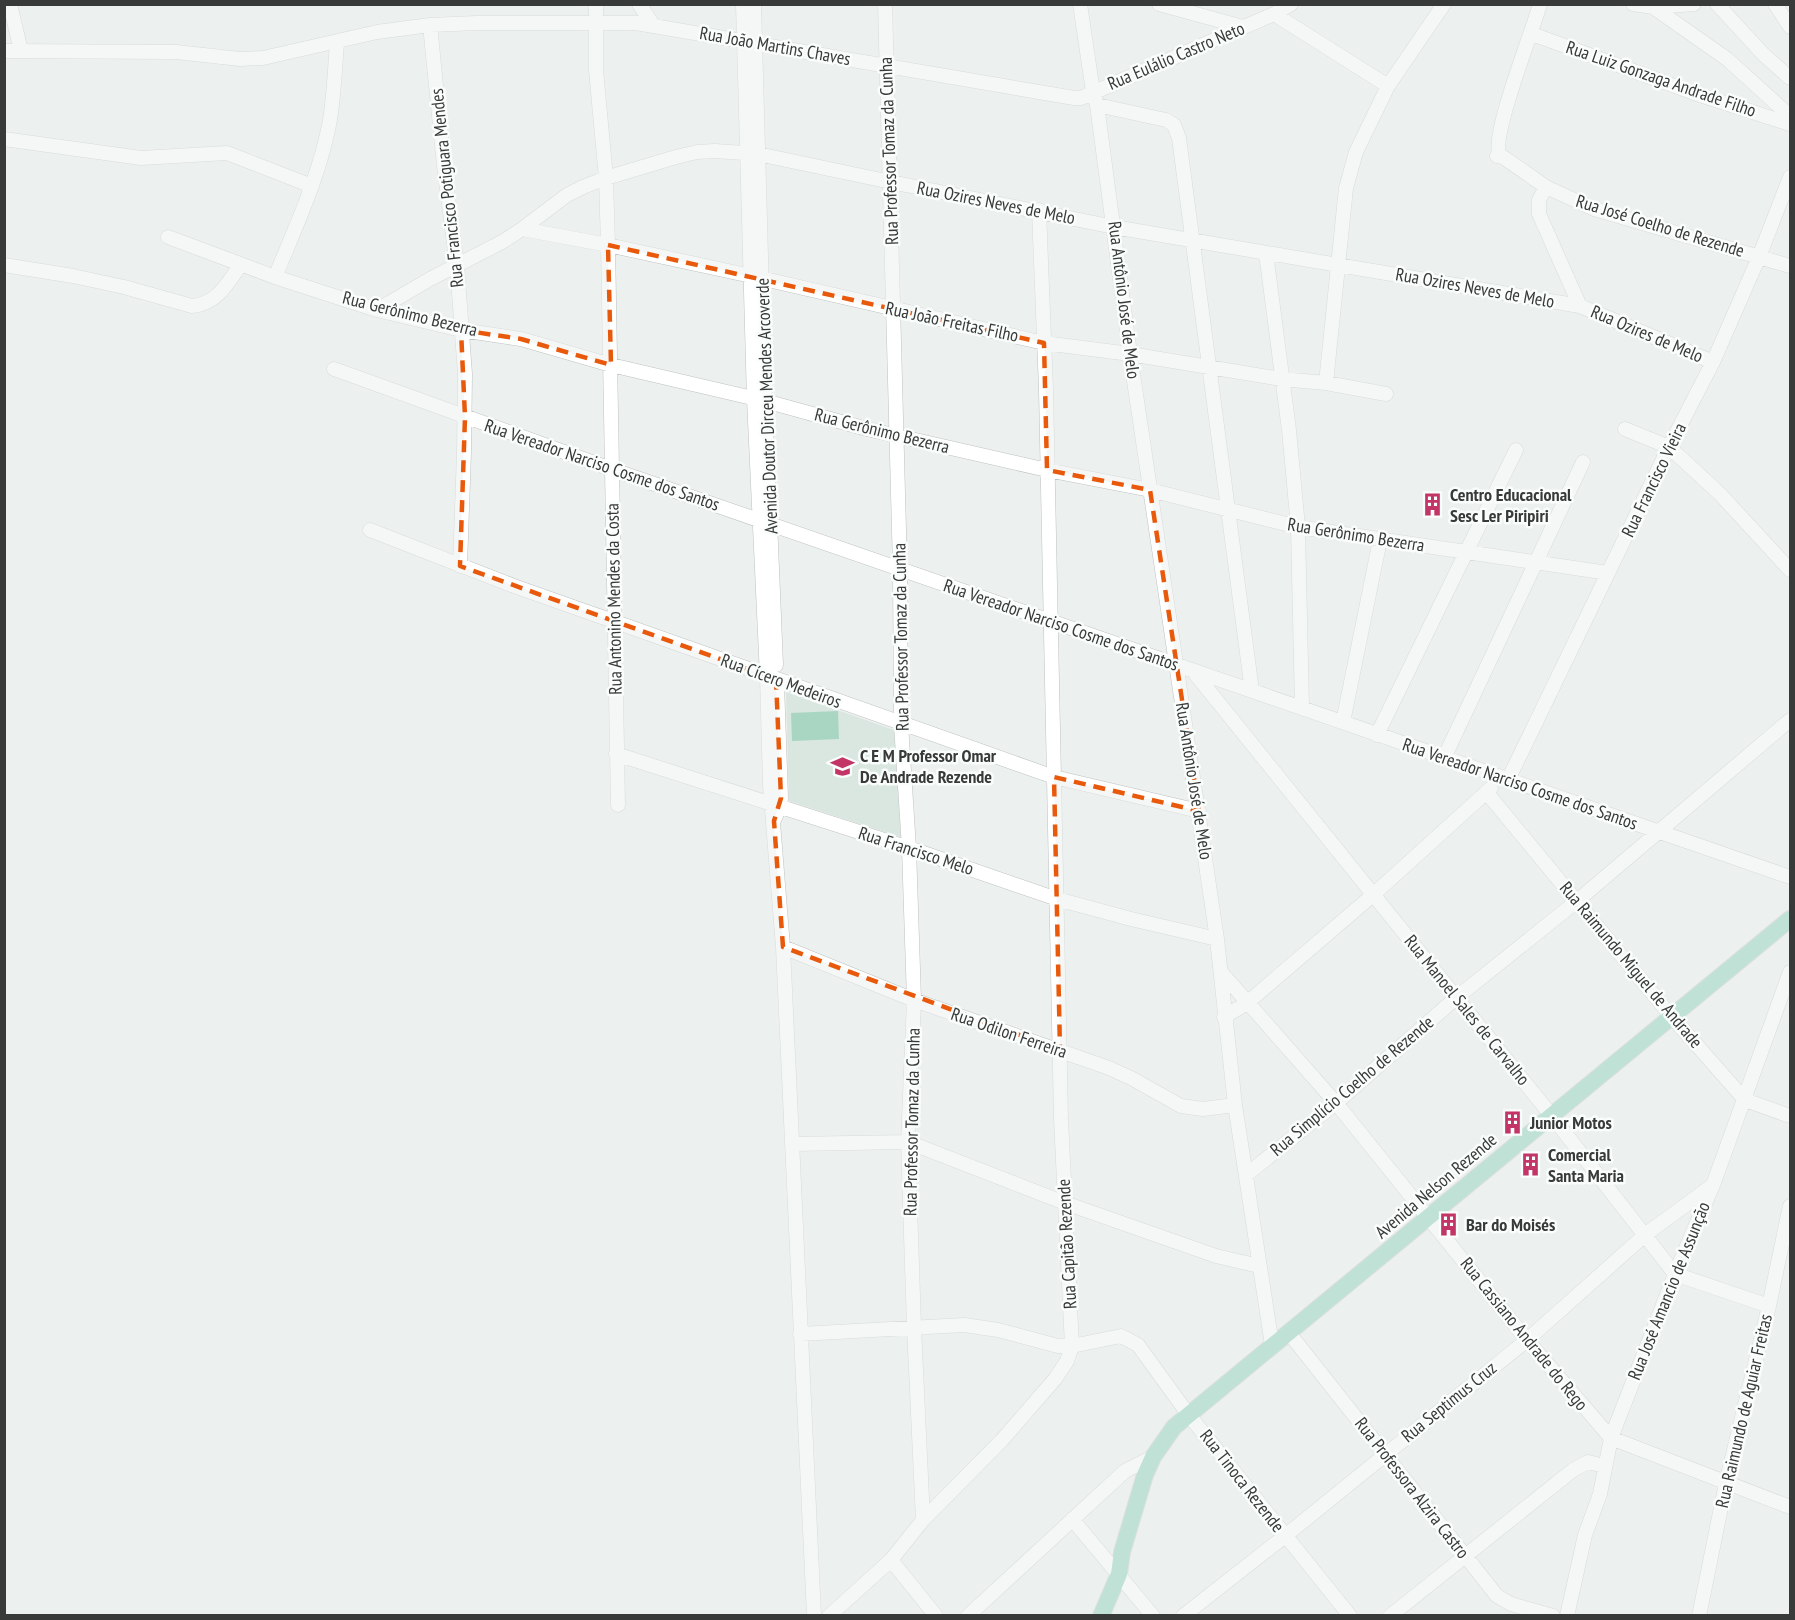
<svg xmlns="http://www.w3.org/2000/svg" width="1795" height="1620" viewBox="0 0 1795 1620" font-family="'PT Sans Narrow',sans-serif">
<rect width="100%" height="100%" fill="#ecf0ee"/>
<path fill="#dae6e0" d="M786,692L894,730L901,837L789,801Z"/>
<path fill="#a9d6c3" d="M838,711L839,739L792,741L791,713Z"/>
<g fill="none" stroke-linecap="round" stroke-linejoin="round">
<defs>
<path id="minor" d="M10,4L21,51
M596,4V70L606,178L608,245L618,805
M639,4L653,25
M743,4L754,399L767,676L770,785L783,947L814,1616
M754,4L765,401L776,665
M885,4L900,568L901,724L909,848L914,1000L908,1142L914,1327L923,1520
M1080,4L1093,92L1097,105L1130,354L1217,939L1235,1105L1272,1345
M1159,4L1243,27
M1540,4C1532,33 1493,130 1499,153L1497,156L1503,157L1546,187L1594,209L1790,266
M1633,4L1653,7L1694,4
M1717,4L1763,54L1790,78
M1775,4L1790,27
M1653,7L1727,59L1790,116
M1274,14L1388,86
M430,25L444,166L457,266L465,374L464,452L460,566
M1532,34L1694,93L1790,124
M4,51L176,52L240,59L263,58L377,32L430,25L477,23H636L1074,98H1081L1274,14L1291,4
M1097,105L1166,120L1174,125L1179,138L1252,691
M4,139L141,158L227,153L312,186
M1546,187L1539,200V214L1580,306
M522,229L608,245L751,276L1044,343L1130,354L1281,379L1326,383L1386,394
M168,237L275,277L377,310L461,330L521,339L611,365L765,401L867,429L1047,470L1150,490L1298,527L1608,573
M1266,253L1289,430L1298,527L1302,708
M4,265L73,276L124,287L192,306C217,304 228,283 241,264
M275,277C296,226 320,175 330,120C334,94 335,68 337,42
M377,310L430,279L502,242L522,229L567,195L583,187L606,178L676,157L697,152L715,151L758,154L891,182L1114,227L1580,306L1713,362
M334,369L611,469L1790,877
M1326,383L1346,188L1356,152L1388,86L1444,4
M1625,429L1669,447L1720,494L1790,570
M370,530L514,586L1054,777L1199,811
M1193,671L1551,1115L1675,1274L1769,1306
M1343,722L1380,540
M1377,735L1516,450
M616,754L909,848L1057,899L1131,919L1217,939
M1444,758L1583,462
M1508,780L1669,447L1713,362L1759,257L1790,177
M1487,793L1672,1017L1745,1100L1790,1116
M774,820L780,807L781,798L777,684
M783,947L914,1000L1109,1068L1131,1078L1181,1106L1203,1109L1235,1105
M1221,972L1336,1103L1527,1340L1611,1438L1790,1507
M1224,1017L1247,1003L1374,894L1491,788
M793,1144L908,1142L1065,1203L1216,1256L1259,1266
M1246,1175L1336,1103L1456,998L1577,901L1790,720
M1289,1333L1497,1596L1511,1604L1553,1616
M800,1334L964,1325L998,1330L1058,1346H1072L1121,1336L1138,1345L1188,1414L1350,1616
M1072,1519L1153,1616
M891,1560L936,1616
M829,1616L891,1560L923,1520L1002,1440L1055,1379L1067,1361L1072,1346L1061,1119L1046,390L1039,210
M968,1616L1125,1471L1153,1457
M1183,1616L1285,1536L1527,1340L1646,1234L1713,1185
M1390,1616L1573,1470L1588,1462L1604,1466
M1567,1616L1585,1535L1600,1494L1611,1438L1675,1274L1713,1185L1790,972
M1699,1616L1726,1483L1769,1306L1790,1206"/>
<path id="major" d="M1101,1616L1119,1574L1122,1552L1145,1475L1153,1457L1174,1427L1790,919"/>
</defs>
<use href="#minor" stroke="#bec2c0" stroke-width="15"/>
<use href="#major" stroke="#cbcccc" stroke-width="18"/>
<use href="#minor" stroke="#fff" stroke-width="14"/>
<use href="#major" stroke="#8bd0b9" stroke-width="16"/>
</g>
<path d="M0 0H1795V1620H0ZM608,245L1044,343L1047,470L1150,490L1199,811L1054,777L1060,1050L783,947L774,821L781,798L776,679L460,566L465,417L461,330L521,339L611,365Z" fill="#ecf0ee" fill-opacity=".55" fill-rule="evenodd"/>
<path fill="none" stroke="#e8590c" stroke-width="4.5" stroke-dasharray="12 8" stroke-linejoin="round" d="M608,245L1044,343L1047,470L1150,490L1199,811L1054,777L1060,1050L783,947L774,821L781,798L776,679L460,566L465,417L461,330L521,339L611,365Z"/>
<defs>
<symbol id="building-bare" viewBox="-9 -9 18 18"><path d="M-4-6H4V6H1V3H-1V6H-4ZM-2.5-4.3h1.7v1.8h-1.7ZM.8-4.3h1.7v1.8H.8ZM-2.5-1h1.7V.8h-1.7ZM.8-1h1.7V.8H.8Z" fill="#c23566" stroke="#f9fdfb" stroke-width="2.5" paint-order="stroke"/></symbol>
<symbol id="school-bare" viewBox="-9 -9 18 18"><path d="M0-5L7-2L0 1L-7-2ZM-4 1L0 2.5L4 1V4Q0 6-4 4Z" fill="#c23566" stroke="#f9fdfb" stroke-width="2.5" paint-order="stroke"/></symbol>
</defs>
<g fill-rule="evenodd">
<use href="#building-bare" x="1416" y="488" width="33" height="33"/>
<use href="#school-bare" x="826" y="750" width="33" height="33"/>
<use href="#building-bare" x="1496" y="1106" width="33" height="33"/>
<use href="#building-bare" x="1514" y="1148" width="33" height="33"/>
<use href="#building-bare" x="1432" y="1208" width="33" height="33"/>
</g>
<g text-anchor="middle" stroke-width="5" stroke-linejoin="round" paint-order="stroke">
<g font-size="18" fill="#383939" stroke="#f9fdfb">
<text transform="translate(775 46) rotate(10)" y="6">Rua João Martins Chaves</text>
<text transform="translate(1176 56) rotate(-23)" y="6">Rua Eulálio Castro Neto</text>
<text transform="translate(1661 79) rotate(19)" y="6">Rua Luiz Gonzaga Andrade Filho</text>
<text transform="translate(889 151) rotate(-92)" y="6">Rua Professor Tomaz da Cunha</text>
<text transform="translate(447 188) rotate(-96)" y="6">Rua Francisco Potiguara Mendes</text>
<text transform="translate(996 203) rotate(11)" y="6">Rua Ozires Neves de Melo</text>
<text transform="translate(1660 226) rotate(17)" y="6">Rua José Coelho de Rezende</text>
<text transform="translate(1475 288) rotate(10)" y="6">Rua Ozires Neves de Melo</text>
<text transform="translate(1124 300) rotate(83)" y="6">Rua Antônio José de Melo</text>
<text transform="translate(410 314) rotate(14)" y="6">Rua Gerônimo Bezerra</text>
<text transform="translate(952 322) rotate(12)" y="6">Rua João Freitas Filho</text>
<text transform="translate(1647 334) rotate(23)" y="6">Rua Ozires de Melo</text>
<text transform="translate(767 406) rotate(-92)" y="6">Avenida Doutor Dirceu Mendes Arcoverde</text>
<text transform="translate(882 431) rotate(14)" y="6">Rua Gerônimo Bezerra</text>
<text transform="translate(602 465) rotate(19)" y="6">Rua Vereador Narciso Cosme dos Santos</text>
<text transform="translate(1654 480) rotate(-64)" y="6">Rua Francisco Vieira</text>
<text transform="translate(1356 535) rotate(9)" y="6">Rua Gerônimo Bezerra</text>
<text transform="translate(614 599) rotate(-91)" y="6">Rua Antonino Mendes da Costa</text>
<text transform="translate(1061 625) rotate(19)" y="6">Rua Vereador Narciso Cosme dos Santos</text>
<text transform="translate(901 637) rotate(-91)" y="6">Rua Professor Tomaz da Cunha</text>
<text transform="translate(781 681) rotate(20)" y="6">Rua Cícero Medeiros</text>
<text transform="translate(1194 781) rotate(81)" y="6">Rua Antônio José de Melo</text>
<text transform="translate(1520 784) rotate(19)" y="6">Rua Vereador Narciso Cosme dos Santos</text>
<text transform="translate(916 851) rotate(18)" y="6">Rua Francisco Melo</text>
<text transform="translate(1631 965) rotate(50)" y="6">Rua Raimundo Miguel de Andrade</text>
<text transform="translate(1467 1010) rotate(51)" y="6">Rua Manoel Sales de Carvalho</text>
<text transform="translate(1009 1033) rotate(19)" y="6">Rua Odilon Ferreira</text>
<text transform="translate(1352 1086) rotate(-40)" y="6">Rua Simplício Coelho de Rezende</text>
<text transform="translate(912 1122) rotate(-89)" y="6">Rua Professor Tomaz da Cunha</text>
<text transform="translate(1436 1186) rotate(-40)" y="6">Avenida Nelson Rezende</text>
<text transform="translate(1067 1244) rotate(-93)" y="6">Rua Capitão Rezende</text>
<text transform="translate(1669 1291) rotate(-68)" y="6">Rua José Amancio de Assunção</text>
<text transform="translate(1524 1334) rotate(51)" y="6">Rua Cassiano Andrade do Rego</text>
<text transform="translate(1449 1402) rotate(-39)" y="6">Rua Septimus Cruz</text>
<text transform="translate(1744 1411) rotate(-77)" y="6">Rua Raimundo de Aguiar Freitas</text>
<text transform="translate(1242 1481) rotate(52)" y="6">Rua Tinoca Rezende</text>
<text transform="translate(1412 1488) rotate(52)" y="6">Rua Professora Alzira Castro</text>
</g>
<g font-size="18" font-weight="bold" fill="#383939" stroke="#f9fdfb" text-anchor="start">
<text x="1450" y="501">Centro Educacional<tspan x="1450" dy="21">Sesc Ler Piripiri</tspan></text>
<text x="860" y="762">C E M Professor Omar<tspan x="860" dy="21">De Andrade Rezende</tspan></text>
<text x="1530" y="1129">Junior Motos</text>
<text x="1548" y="1161">Comercial<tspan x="1548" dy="21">Santa Maria</tspan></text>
<text x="1466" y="1231">Bar do Moisés</text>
</g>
</g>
<rect width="1795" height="1620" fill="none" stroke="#383939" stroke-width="12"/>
</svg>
